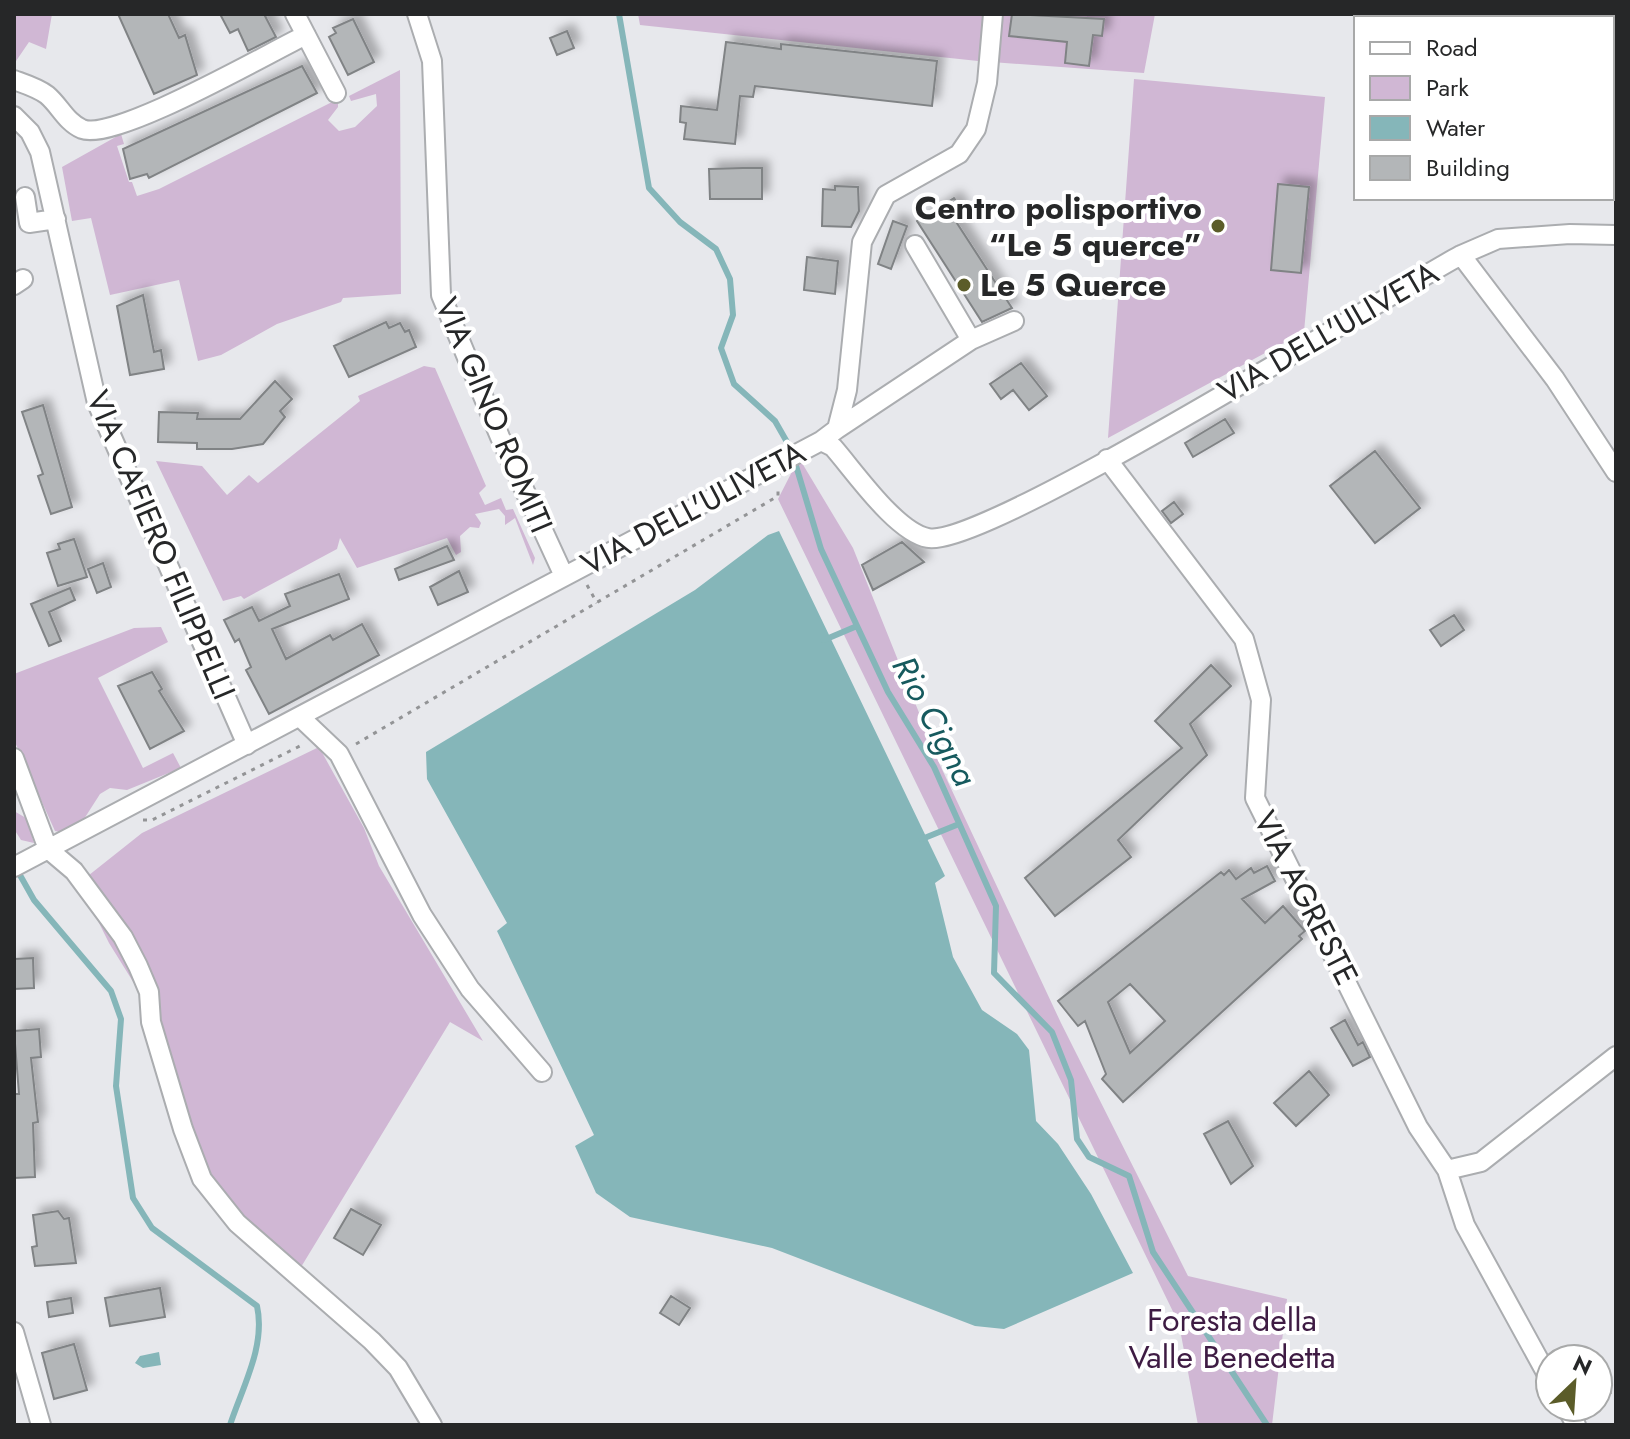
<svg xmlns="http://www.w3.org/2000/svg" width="1630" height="1439" viewBox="0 0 1630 1439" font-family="Jost,sans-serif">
<defs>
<filter id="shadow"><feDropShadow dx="7" dy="-7" stdDeviation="4" flood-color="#0004"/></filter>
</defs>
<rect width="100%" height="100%" fill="#e7e8ec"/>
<path fill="#d0b7d4" d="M14,14H52L46,49L29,42L14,64Z
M638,14H1155L1144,73L978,61L640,25Z
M1378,14H1459L1458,18H1377Z
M400,70L401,294L343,298L341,302L277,324L221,355L198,361L179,280L110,295L91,218L72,221L62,167L121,134L124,144L117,146L129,182H132L137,196L159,189L338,99V107L328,120L339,131L355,127L377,106L376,94L351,101L349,96Z
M1134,79L1325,97L1304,332L1108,438Z
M424,366L435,368L486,486L479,493L485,505L501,498L506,510L513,509L535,558L533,565L515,518L505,525V516L499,509L475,514L481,523L479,528L470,527L460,536L461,552L456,555L447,538L357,568L340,538L337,549L244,599L241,596L223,601L156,461L202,466L227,495L249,475L258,483L360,401L358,396Z
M799,458L853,548L940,765L1061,1023L1188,1276L1287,1299L1272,1425H1198L1179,1324L778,499Z
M161,627L168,642L98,678L143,768L173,753L181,768L127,790L110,788L100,794L84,819L60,832L55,831L14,740V674L134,628Z
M319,747L364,828L379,866L483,1041L450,1022L298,1272L217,1191L197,1147L145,1001L109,943L79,883L142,833Z
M14,811L26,818L34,843L21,840L14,829Z"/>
<path fill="#85b6b9" d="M779,531L945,876L935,883L953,957L982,1010L1017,1034L1029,1050L1036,1121L1058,1144L1091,1194L1133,1273L1004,1329L975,1326L772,1248L630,1217L596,1193L575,1146L594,1135L497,931L507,923L427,779L426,752L695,590L768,535Z
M159,1352L161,1365L143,1368L135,1363L140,1356Z"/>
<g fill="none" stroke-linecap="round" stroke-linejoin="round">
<path stroke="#85b6b9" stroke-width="6" d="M619,14L649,188L680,222L716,249L730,279L733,315L721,348L734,384L775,421L791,449L821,549L888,692L934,767L996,906L994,973L1052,1032L1071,1080L1077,1139L1089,1157L1129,1176L1153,1252L1267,1425
M824,640L857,626
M922,839L959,824
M16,868L34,900L111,991L121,1019L116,1086L133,1198L152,1228L257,1306C266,1346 242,1388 230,1425"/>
</g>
<path fill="#b3b6b8" stroke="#808385" stroke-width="2" fill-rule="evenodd" filter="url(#shadow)" d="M118,14H168L179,38L185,35L197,75L154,94Z
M220,14H270L265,16L276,37L248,51L238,29L230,33Z
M1012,14L1104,19L1102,36L1093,35L1089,66L1065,63L1067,42L1009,36Z
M353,19L374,62L348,75L329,37L336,33L333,28Z
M567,31L574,48L557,55L550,38Z
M726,42L781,49V44L937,61L932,106L755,86L753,97L740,96L735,144L684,139L686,123L680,122L681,106L717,110Z
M302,66L317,93L149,178L147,174L130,179L123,149Z
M743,168H762V199H710L709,169Z
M1278,184L1309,187L1301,273L1271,270Z
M835,186L858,187L859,211L851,227L822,226L823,189L835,190Z
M954,198L963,211L953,217L1012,308L982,322L917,221Z
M893,221L907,226L891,269L878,264Z
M807,257L838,261L835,294L804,290Z
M143,295L154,352L161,350L164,369L130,375L117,306Z
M386,322L389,328L400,323L405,332L409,330L416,347L349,377L334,346Z
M1021,363L1047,396L1029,410L1013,390L1001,399L990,384Z
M275,381L292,399L280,411L285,417L263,444L232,449H197V443L158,442L159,412L198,413L197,419H240Z
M43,405L72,507L51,514L38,476L43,474L22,412Z
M1225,419L1234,433L1193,457L1185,443Z
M1375,451L1420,508L1375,543L1330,486Z
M1174,502L1183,514L1171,523L1162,511Z
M74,539L87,577L58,586L47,553L60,549L58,544Z
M902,542L924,562L873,590L862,565Z
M447,546L454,560L399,580L395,569Z
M103,563L111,587L97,593L88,569Z
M459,571L468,592L438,605L430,587Z
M339,574L349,599L272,629L286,659L330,635L333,640L362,624L379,655L269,714L246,670L251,667L239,639L235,642L224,620L252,607L259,621L290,606L285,594Z
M70,588L75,600L49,612L61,641L49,646L31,604Z
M1454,615L1464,630L1441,646L1430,630Z
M1211,665L1231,686L1190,724L1207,755L1118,840L1131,857L1055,916L1025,878L1182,748L1155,721Z
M152,672L162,689L159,691L184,731L150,749L118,686Z
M1267,866L1275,881L1242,899L1265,923L1283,906L1305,931L1299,936L1302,939L1123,1102L1102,1079L1106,1074L1085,1021L1078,1026L1058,1001L1221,872L1224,875L1229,870L1236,879L1251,868L1254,873ZM1130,984L1165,1021L1130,1053L1108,1002Z
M33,958L34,988L14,989V959Z
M1345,1020L1358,1045L1363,1042L1370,1057L1353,1066L1331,1028Z
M39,1029L41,1057L31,1058L38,1122L33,1123L35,1177L14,1178V1094H19L14,1031Z
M1309,1071L1329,1095L1296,1126L1274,1103Z
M1228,1121L1253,1166L1231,1184L1204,1134Z
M351,1209L381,1225L363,1255L334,1238Z
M58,1211L64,1219L69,1218L76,1263L35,1266L32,1247L37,1246L33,1215Z
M160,1288L165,1317L110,1326L105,1298Z
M671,1296L690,1308L679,1325L660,1313Z
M71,1298L73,1313L49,1317L47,1302Z
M74,1344L87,1390L54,1399L42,1353Z"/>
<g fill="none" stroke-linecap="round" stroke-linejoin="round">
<defs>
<path id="minor" d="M295,14L336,93
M417,14L432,61L441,295L500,437L564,576
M14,80C25,84 38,88 47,95C60,106 66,122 82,129C115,142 268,53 306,35
M14,116L30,132L40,152L97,403L247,745
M25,197L29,223L56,219
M1461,255L1555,379L1616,472
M14,285L23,279
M971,340L1014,321
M837,429L971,340L915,245
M821,441L837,429L847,390L862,242L886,195L959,154L976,129L987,83L993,14
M1107,459L1244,639L1261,700L1255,798L1418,1127L1447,1170L1465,1225L1550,1380
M300,717L339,754L422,915L470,989L542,1072
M14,758L48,849L74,871L123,937L138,966L149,992L151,1022L183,1129L202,1179L237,1223L372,1341L398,1368L432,1425
M14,867L821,441L833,447C855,472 896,532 928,538C983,549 1383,297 1461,255L1498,239L1570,234L1616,235
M1447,1170L1481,1162L1616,1056
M14,1332L41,1425
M1566,1407L1576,1425"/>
</defs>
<use href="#minor" stroke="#abadb0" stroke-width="22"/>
<path stroke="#939496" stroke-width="3" stroke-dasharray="4 6" stroke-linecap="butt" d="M587,585L597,603
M356,744L778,496V486
M143,820H152L302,745
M1598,1396L1616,1391"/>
<use href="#minor" stroke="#fff" stroke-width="18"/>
</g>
<g fill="#5b5c29" stroke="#fff" stroke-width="3">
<circle cx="1218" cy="226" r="8"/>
<circle cx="964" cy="285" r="8"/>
</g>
<g text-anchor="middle" stroke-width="8" stroke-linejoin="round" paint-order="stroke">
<g font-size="32" font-weight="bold" fill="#262728" stroke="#fff" text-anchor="end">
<text x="1202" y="219">Centro polisportivo<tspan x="1202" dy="37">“Le 5 querce”</tspan></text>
<text x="980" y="296" text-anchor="start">Le 5 Querce</text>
</g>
<g font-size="32" fill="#262728" stroke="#fff">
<text transform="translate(1328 332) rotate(-30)" y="11">VIA DELL'ULIVETA</text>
<text transform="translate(494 415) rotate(67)" y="11">VIA GINO ROMITI</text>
<text transform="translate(693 508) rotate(-28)" y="11">VIA DELL'ULIVETA</text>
<text transform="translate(161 545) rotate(67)" y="11">VIA CAFIERO FILIPPELLI</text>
<text transform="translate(1306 898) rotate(63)" y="11">VIA AGRESTE</text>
</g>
<g font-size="32" fill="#3e1b43" stroke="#fff">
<text x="1232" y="1331">Foresta della<tspan x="1232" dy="37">Valle Benedetta</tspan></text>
</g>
<g font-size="34" font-style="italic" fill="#165a5e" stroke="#fff">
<text transform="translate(935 721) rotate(62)" y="12">Rio Cigna</text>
</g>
</g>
<rect width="1630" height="1439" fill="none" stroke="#262728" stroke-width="32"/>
<rect x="1354" y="16" width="260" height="184" fill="#ffffff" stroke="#a8a9a9" stroke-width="2"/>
<rect x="1370" y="42" width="40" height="12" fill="#ffffff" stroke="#a8a9a9" stroke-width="2"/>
<text x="1426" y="56" font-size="24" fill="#262728">Road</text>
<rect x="1370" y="76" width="40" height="24" fill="#d0b7d4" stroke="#a8a9a9" stroke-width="2"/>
<text x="1426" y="96" font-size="24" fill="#262728">Park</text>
<rect x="1370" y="116" width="40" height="24" fill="#85b6b9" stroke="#a8a9a9" stroke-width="2"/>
<text x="1426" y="136" font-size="24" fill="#262728">Water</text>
<rect x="1370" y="156" width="40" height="24" fill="#b3b6b8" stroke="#a8a9a9" stroke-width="2"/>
<text x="1426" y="176" font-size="24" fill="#262728">Building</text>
<g transform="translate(1574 1383) rotate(25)"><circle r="38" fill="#ffffff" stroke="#a8a9a9" stroke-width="2"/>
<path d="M0-6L14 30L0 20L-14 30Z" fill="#5b5c29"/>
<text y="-12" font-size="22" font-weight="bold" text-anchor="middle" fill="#262728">N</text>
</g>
</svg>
